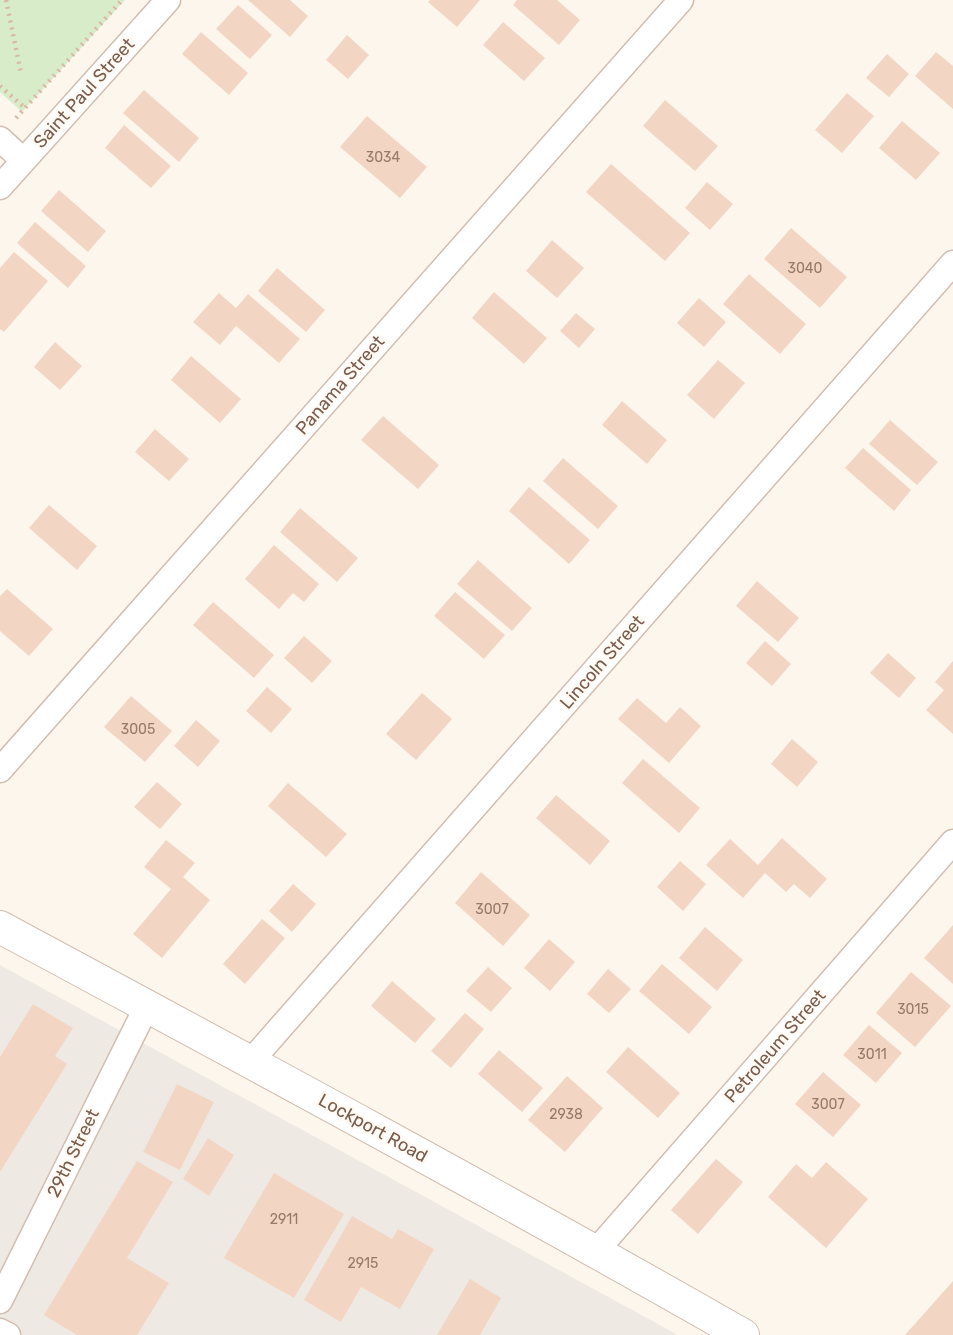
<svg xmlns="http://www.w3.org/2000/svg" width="953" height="1335" viewBox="0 0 953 1335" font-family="Rubik,sans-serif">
<rect width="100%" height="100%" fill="#fdf6ec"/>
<path fill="#efe9e4" d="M0,965L678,1335H0Z"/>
<path fill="#d8ecc9" d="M0,0H125L22,112L0,92Z"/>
<path fill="#f3d5c3" d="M248,0H290L308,16L290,37Z
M430,0H480L457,27L428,2Z
M517,0H557L580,20L559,45L513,5Z
M238,5L272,35L250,59L216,29Z
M503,22L545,58L524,81L483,45Z
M201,32L248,73L229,95L182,54Z
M347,35L369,55L348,79L326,60Z
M936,52L953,66V109L915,76Z
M887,54L909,74L889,97L866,78Z
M144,90L199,138L179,162L123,113Z
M847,93L874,116L842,153L815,130Z
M665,100L718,146L695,171L643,126Z
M367,116L427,167L400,198L340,147Z
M902,121L940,153L916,180L879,148Z
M124,125L171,166L151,188L105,148Z
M611,164L690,233L665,261L586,192Z
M707,182L733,204L710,230L685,208Z
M59,190L106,231L88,252L41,211Z
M35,222L86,266L68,288L17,243Z
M791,228L847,277L820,308L764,259Z
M552,240L584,268L557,298L526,271Z
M14,252L48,281L4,332L0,329V268Z
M277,268L325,310L306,332L258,291Z
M749,274L806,324L780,354L723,304Z
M494,292L547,338L524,364L472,318Z
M219,293L236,308L248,294L300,339L279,363L236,326L220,345L193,322Z
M699,298L726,322L704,347L677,323Z
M576,313L595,329L579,348L560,331Z
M55,342L82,366L60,390L34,367Z
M191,356L241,399L220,423L171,380Z
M718,360L745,383L714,419L687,395Z
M622,401L667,440L647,464L602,425Z
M383,416L439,465L418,489L361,440Z
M890,420L938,462L917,485L869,444Z
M155,429L189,459L169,481L135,452Z
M863,448L911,490L894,511L845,468Z
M563,458L618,506L598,529L543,481Z
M529,487L590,540L569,564L509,511Z
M49,505L97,546L77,570L29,528Z
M300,508L358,558L337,582L280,532Z
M274,545L319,584L304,602L293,593L279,609L245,579Z
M478,560L532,608L512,631L457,584Z
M757,581L799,618L778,642L736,606Z
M7,589L53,629L29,656L0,631V596Z
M455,592L505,635L484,659L434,616Z
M213,602L274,655L254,678L193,625Z
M304,636L332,661L312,683L284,658Z
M765,641L791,664L772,686L746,663Z
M888,653L916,678L899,698L870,673Z
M953,661V734L926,710L944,690L935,682Z
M267,687L292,709L271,733L246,711Z
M422,693L452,719L416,760L386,734Z
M131,696L172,731L145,762L104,727Z
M637,698L666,723L680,707L701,726L669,763L618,719Z
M196,720L220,741L198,767L174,746Z
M792,739L818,762L797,787L771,764Z
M643,759L700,808L679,833L622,783Z
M157,782L182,804L160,829L134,807Z
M288,783L347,834L326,857L268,806Z
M556,795L610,841L590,865L536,818Z
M782,838L827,879L810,898L794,884L786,892L765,873L743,898L706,865L730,839L758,865Z
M166,840L195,863L183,877L210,900L162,958L133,934L171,889L144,867Z
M680,861L706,884L683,911L657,887Z
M481,872L530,915L503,946L455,903Z
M293,884L316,904L292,932L269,911Z
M262,919L285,938L245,984L223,964Z
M953,925V984L924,958Z
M705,927L743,960L717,991L679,958Z
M549,939L575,962L550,991L524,968Z
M662,964L712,1007L689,1034L639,991Z
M488,967L512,988L491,1012L466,991Z
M608,969L631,989L609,1013L587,994Z
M911,972L951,1006L915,1047L876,1013Z
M392,981L436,1019L415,1043L371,1006Z
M33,1004L73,1028L55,1056L67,1064L0,1172V1057Z
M465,1013L484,1029L451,1068L431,1051Z
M869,1025L902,1053L876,1083L843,1055Z
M628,1047L680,1093L658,1118L606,1072Z
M499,1050L543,1088L522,1112L478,1074Z
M823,1072L861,1105L833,1137L795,1104Z
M567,1076L603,1108L565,1152L528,1120Z
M177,1084L214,1102L180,1170L143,1152Z
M208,1138L234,1155L209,1196L183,1179Z
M716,1159L743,1182L698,1234L671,1210Z
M137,1161L173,1182L127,1258L169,1283L137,1335H77L44,1315Z
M826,1162L868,1199L826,1248L768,1197L796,1164L812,1178Z
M274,1173L344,1214L294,1298L224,1258Z
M352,1216L392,1239L398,1229L434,1249L400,1309L361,1287L341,1322L304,1300Z
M470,1279L501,1298L480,1335H437Z
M953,1281V1335H905Z"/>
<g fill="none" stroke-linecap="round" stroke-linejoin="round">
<defs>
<path id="minor" d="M0,139L23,160
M0,187L168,0
M0,770L681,0
M251,1061L953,263
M596,1251L953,842
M0,1301L147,1006
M0,1331L8,1335"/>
<path id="tertiary" d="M0,927C249,1061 498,1195 743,1335"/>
</defs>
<use href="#minor" stroke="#d1beb0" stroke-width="27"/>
<use href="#tertiary" stroke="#d1beb0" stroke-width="34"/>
<path stroke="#d9b8a5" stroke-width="4.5" stroke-dasharray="2 5" stroke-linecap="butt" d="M6,0L21,73
M0,86L26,109
M16,118L122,0"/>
<use href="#minor" stroke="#fff" stroke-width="24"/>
<use href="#tertiary" stroke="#fff" stroke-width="32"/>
</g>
<g text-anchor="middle" stroke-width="5" stroke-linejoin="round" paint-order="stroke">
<g font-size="14" fill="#987a6a">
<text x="383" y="162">3034</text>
<text x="805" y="273">3040</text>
<text x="138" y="734">3005</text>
<text x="492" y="914">3007</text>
<text x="913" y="1014">3015</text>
<text x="872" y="1059">3011</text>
<text x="828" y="1109">3007</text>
<text x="566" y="1119">2938</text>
<text x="284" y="1224">2911</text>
<text x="363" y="1268">2915</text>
</g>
<g font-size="18" fill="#7a5c4d" stroke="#fffaf3">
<text transform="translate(84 93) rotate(-48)" y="6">Saint Paul Street</text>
<text transform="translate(340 385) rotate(-49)" y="6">Panama Street</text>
<text transform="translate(602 662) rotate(-49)" y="6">Lincoln Street</text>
<text transform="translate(775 1046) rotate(-49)" y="6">Petroleum Street</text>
<text transform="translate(373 1128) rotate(29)" y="6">Lockport Road</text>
<text transform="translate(73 1153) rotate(-64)" y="6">29th Street</text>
</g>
</g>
</svg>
